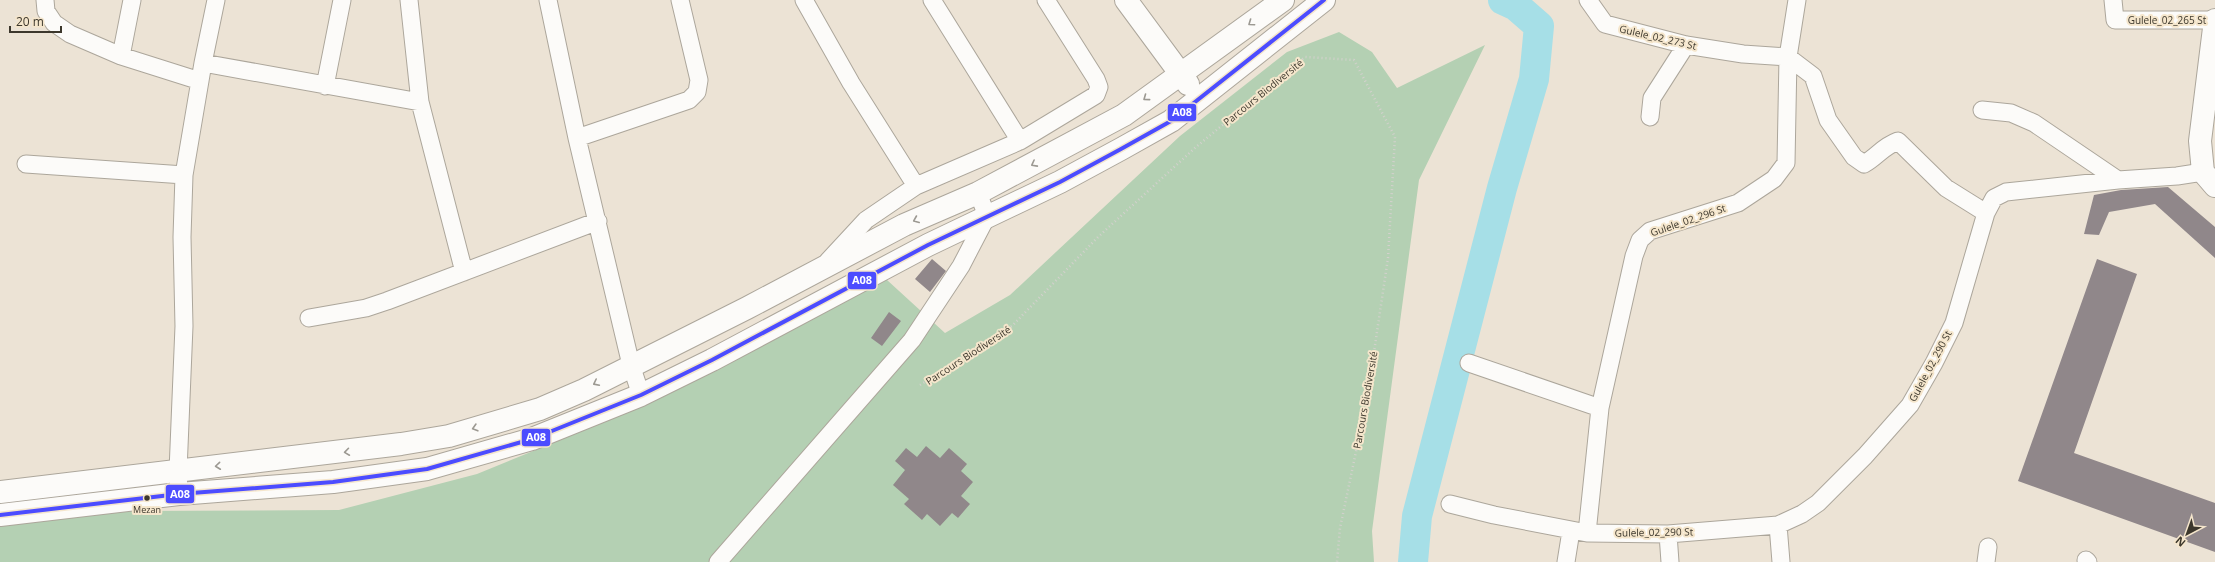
<svg xmlns="http://www.w3.org/2000/svg" width="2215" height="562" viewBox="0 0 2215 562" font-family="'Open Sans',sans-serif">
<rect width="100%" height="100%" fill="#ece3d5"/>
<path fill="#b4d0b3" d="M1339,32L1372,52L1397,88L1485,45L1419,180L1372,531L1374,562H0V523L129,511L339,510L477,474L614,418L871,279L887,280L945,333L1010,295L1180,136L1287,52Z"/>
<g fill="none" stroke-linecap="round" stroke-linejoin="round">
<path stroke="#a6dfe7" stroke-width="30" d="M1413,562L1417,516L1502,188L1534,79L1539,26L1516,6L1503,0"/>
</g>
<path fill="#90878a" d="M2168,187L2215,227V258L2155,204L2109,212L2099,235L2084,234L2094,195L2121,190Z
M932,259L946,271L930,292L915,279Z
M2097,259L2137,274L2074,453L2215,503V552L2018,481Z
M889,312L901,321L882,346L871,338Z
M926,446L940,458L949,448L967,464L961,471L973,482L961,496L970,504L958,518L952,513L940,526L927,514L922,520L904,504L909,499L893,485L905,470L895,461L906,448L917,457Z"/>
<g fill="none" stroke-linecap="round" stroke-linejoin="round">
<defs>
<path id="minor" d="M45,0L46,11L54,23L70,34L121,56L200,81
M409,0L420,102L464,272
M548,0L577,138L631,365L641,395
M804,0L851,83L916,186
M932,0L1020,141
M1588,0L1605,24L1686,45L1743,54L1788,57
M2113,0L2115,20H2215
M121,56L132,0
M1788,57L1813,76L1828,120L1854,157L1864,164C1878,156 1882,147 1898,141L1946,188L1986,213
M203,63L420,102
M325,86L342,0
M1982,110L2011,113L2034,123L2118,180
M1650,117L1652,98L1686,45
M577,138L689,100L697,92L699,80L680,0
M26,164L184,175
M828,261L866,220L916,186L1020,141L1096,95L1099,87L1096,79L1046,0
M309,318L366,308L387,301L598,221
M1469,363L1600,408
M179,494L178,471L184,326L182,237L184,175L203,63L216,0
M1450,504L1494,515L1587,533L1668,534L1778,525L1802,514L1818,503L1865,456L1910,405L1934,363L1954,323L1986,213L1994,198L2006,192L2118,180L2177,176L2203,172
M1778,525L1781,562
M1587,533L1600,408L1634,256L1640,240L1650,231L1738,203L1774,179L1786,163L1788,57L1797,0
M1668,534L1670,562
M2086,560L2088,562
M718,562L912,340L961,266L987,216L978,193
M1566,562L1571,531
M1986,562L1988,547"/>
<path id="major" d="M1126,0L1188,84
M2215,20L2200,141L2203,172L2215,186
M0,492L401,444L449,436L540,409L584,390L747,308L904,225L978,193L1124,115L1283,0
M0,515L179,494L333,482L427,469L532,439L641,395L712,360L928,245L1060,182L1121,149L1171,121L1324,0"/>
</defs>
<use href="#minor" stroke="#aca69b" stroke-width="19"/>
<use href="#major" stroke="#aca69b" stroke-width="24"/>
<path stroke="#d3d1cd" stroke-width="2.5" stroke-dasharray="1 3" stroke-linecap="butt" d="M920,385L1012,326L1098,237L1196,147L1305,57L1354,60L1395,137L1388,258L1367,399L1340,528L1337,562"/>
<use href="#minor" stroke="#fcfbf9" stroke-width="17"/>
<use href="#major" stroke="#fcfbf9" stroke-width="22"/>
<defs>
<path id="bus-1" d="M0,515L179,494L333,482L427,469L532,439L641,395L712,360L928,245L1060,182L1121,149L1171,121L1324,0"/>
</defs>
<use href="#bus-1" stroke="#f5e6cc" stroke-width="7"/>
<use href="#bus-1" stroke="#4c4cff" stroke-width="4"/>
</g>
<defs><path id="oneway-chevron" d="M-2-3.5L2.5 0L-2 3.5" fill="none" stroke-width="1.6" stroke-linecap="round" stroke-linejoin="round"/></defs>
<g stroke="#9c9992">
<use href="#oneway-chevron" transform="translate(1251 23) rotate(145)"/>
<use href="#oneway-chevron" transform="translate(1146 98) rotate(144)"/>
<use href="#oneway-chevron" transform="translate(1034 164) rotate(152)"/>
<use href="#oneway-chevron" transform="translate(916 220) rotate(157)"/>
<use href="#oneway-chevron" transform="translate(596 383) rotate(153)"/>
<use href="#oneway-chevron" transform="translate(475 428) rotate(164)"/>
<use href="#oneway-chevron" transform="translate(347 452) rotate(172)"/>
<use href="#oneway-chevron" transform="translate(218 466) rotate(174)"/>
</g>
<circle fill="#3c372c" stroke="#f5e6cc" stroke-width="1.5" cx="147" cy="498" r="3.5"/>
<g text-anchor="middle" stroke-width="4" stroke-linejoin="round" paint-order="stroke">
<g font-size="9" fill="#3c372c" stroke="#f5e6cc">
<text x="147" y="513">Mezan</text>
</g>
<g font-size="10" fill="#3c372c" stroke="#f5e6cc">
<text x="2167" y="24">Gulele_02_265 St</text>
<text transform="translate(1658 37) rotate(13)" y="4">Gulele_02_273 St</text>
<text transform="translate(1263 92) rotate(-39)" y="4">Parcours Biodiversité</text>
<text transform="translate(1688 220) rotate(-19)" y="4">Gulele_02_296 St</text>
<text transform="translate(968 355) rotate(-33)" y="4">Parcours Biodiversité</text>
<text transform="translate(1930 366) rotate(-62)" y="4">Gulele_02_290 St</text>
<text transform="translate(1365 400) rotate(-80)" y="4">Parcours Biodiversité</text>
<text transform="translate(1654 532) rotate(-1)" y="4">Gulele_02_290 St</text>
</g>
</g>
<g stroke="#f5e6cc" stroke-width="1.5">
<rect x="1167" y="103" width="30" height="19" rx="4" fill="#4c4cff"/>
<rect x="847" y="271" width="30" height="19" rx="4" fill="#4c4cff"/>
<rect x="521" y="428" width="30" height="19" rx="4" fill="#4c4cff"/>
<rect x="165" y="484" width="30" height="20" rx="4" fill="#4c4cff"/>
</g>
<g font-size="11" text-anchor="middle" font-weight="bold" fill="#fff">
<text x="1182" y="116">A08</text>
<text x="862" y="284">A08</text>
<text x="536" y="441">A08</text>
<text x="180" y="498">A08</text>
</g>
<g transform="translate(2187 534) rotate(221)" stroke="#f5e6cc" stroke-width="3" paint-order="stroke">
<path d="M0-3L7 15L0 10L-7 15Z" fill="#3c372c"/>
<text y="-6" font-size="11" font-weight="bold" text-anchor="middle" fill="#3c372c">N</text>
</g>
<path d="M10 26v6h51v-6" fill="none" stroke="#3c372c" stroke-width="2"/>
<text x="16" y="26" font-size="12" fill="#3c372c" stroke="#f5e6cc" stroke-width="3" paint-order="stroke">20 m</text>
</svg>
